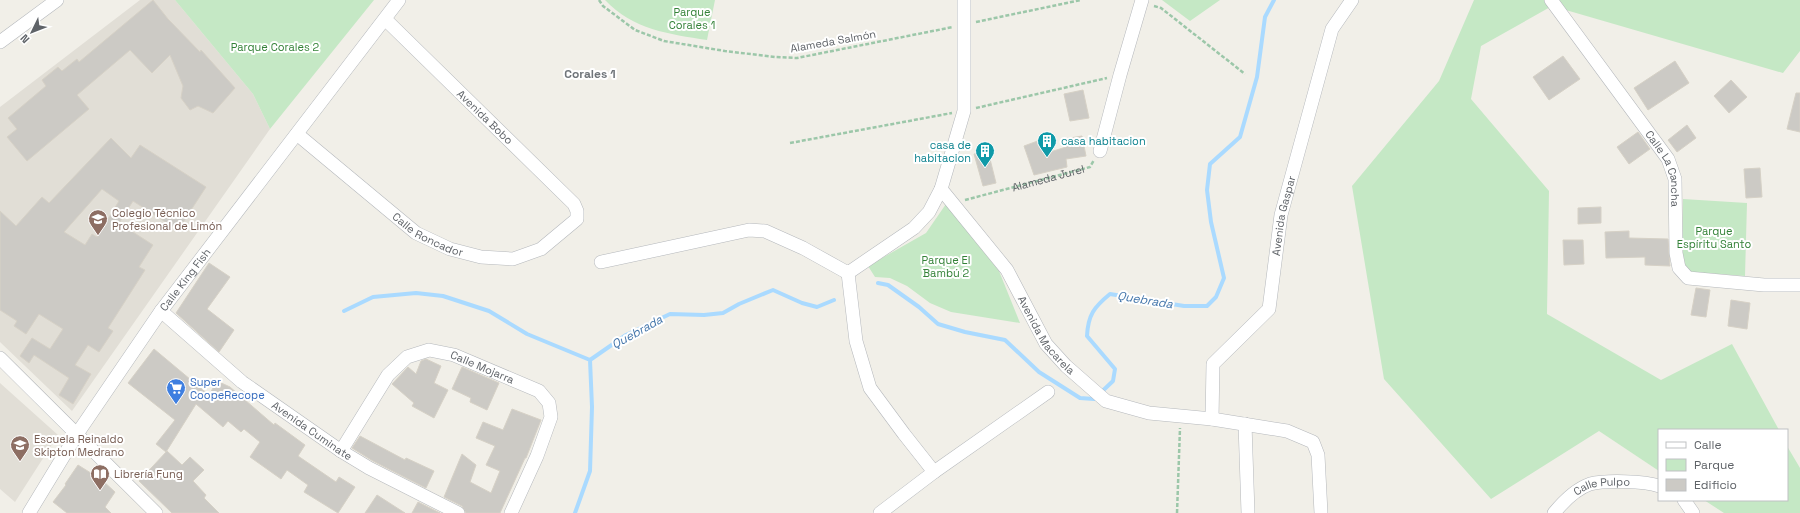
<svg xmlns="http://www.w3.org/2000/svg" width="1800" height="513" viewBox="0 0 1800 513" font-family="'Space Grotesk',sans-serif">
<rect width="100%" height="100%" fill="#f1efe8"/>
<path fill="#e1ded6" d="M140,0H175L253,94L270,129L72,411L0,342V107Z
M0,383L58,435L15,502L0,489Z"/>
<path fill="#c5e8c5" d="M175,0H374L270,129L253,94Z
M605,0H715L707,40C669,34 633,30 605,0Z
M1162,0H1220L1190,21Z
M1474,0H1800V51L1783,73L1552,6L1481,46L1471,99L1549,191L1547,314L1661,380L1732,344L1779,430H1659V471L1599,431L1491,499L1384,379L1352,186L1439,81Z
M1683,199L1747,203L1745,276L1691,272L1686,268L1682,259Z
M946,204L999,271L1020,323L951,312L930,303L907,286L890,278L875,277L868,266L926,233Z
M1787,446L1800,468V513H1724L1704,500H1787Z"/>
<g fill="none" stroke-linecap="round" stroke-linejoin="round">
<path stroke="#aadaff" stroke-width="4" d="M878,283L888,285L919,307L938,324L965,332L1005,340L1039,372L1080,398L1094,399L1113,381L1115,369L1087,336C1088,315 1094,307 1110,294L1184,306H1207L1216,297L1224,278L1211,222L1207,190L1210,164L1240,137L1257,77L1265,17L1274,0
M344,311L373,297L416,293L443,296L489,311L527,334L590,360
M590,360L626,335L670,314L704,315L723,313L739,304L773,290L802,303L817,307L834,300
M575,513L590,471L592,407L590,360"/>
</g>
<path fill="#cccac5" stroke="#d6d1c6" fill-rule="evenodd" d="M153,0L168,19L200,52L201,50L235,88L213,113L198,106L190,110L181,98L183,86L170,55L152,73L130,50L77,95L89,109L27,161L7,137L17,129L8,118L46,86L42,80L58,67L62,71L77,59L79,62Z
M1563,56L1580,79L1549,100L1533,77Z
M1675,61L1689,83L1648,110L1634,88Z
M1731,80L1747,97L1729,113L1714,96Z
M1083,90L1089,118L1070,121L1064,94Z
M1796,93H1800V132L1787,129Z
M1687,125L1696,138L1677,152L1668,140Z
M1638,132L1650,149L1629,164L1617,147Z
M1082,136L1086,156L1066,159L1067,167L1034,175L1024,146L1043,139L1047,153L1066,147L1064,139Z
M111,138L131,158L140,145L206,187L178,230L133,201L119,223L153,245L139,267L145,270L108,328L113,331L99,352L88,345L75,365L91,374L73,404L59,395L69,378L34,355L29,363L20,356L32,338L50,349L63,329L39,314L26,334L14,326L17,321L0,310V211L16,226L42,197L49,203ZM102,189L119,201L97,237L92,234L85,245L64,232Z
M988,151L996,183L983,186L974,154Z
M1760,168L1762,197L1746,198L1744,169Z
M1601,207V223L1578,224V208Z
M1629,231V238L1668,239L1670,266L1645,265V257L1606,258L1605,232Z
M1563,240H1583L1584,264L1564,265Z
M209,263L230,277L207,309L234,330L219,352L176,313Z
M1696,288L1710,290L1706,317L1691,315Z
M1731,300L1750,303L1747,329L1728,326Z
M154,349L209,395L217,381L230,387L274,425L275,423L305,445L298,456L336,482L339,477L355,487L338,513L304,492L308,485L287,470L281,479L250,457L260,442L244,429L241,432L228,421L223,427L196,404L166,452L156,444L175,420L128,383Z
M426,359L441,366L434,383L448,390L434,418L412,406L414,403L392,384L408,367L416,374L421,361Z
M462,367L499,383L487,410L470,402L471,398L452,389Z
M512,409L541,420L526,458H525L500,513H466L462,506L444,497L462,454L476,465L470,482L491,493L500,471L486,465L495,446L476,438L483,422L503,430Z
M360,436L405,460L406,458L434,471L426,488L373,461L352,448Z
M167,451L182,465L190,457L204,470L193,481L206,495L204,498L219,513H172L139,481Z
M78,465L102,480L115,492L105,507L111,513H67L53,502L66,485L65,484Z
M377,495L405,513H365Z
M418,502L440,513H412Z"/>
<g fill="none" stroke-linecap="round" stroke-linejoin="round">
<defs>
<g id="minor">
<path id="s2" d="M1551,0L1668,159L1675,179L1676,253L1679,268L1688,278L1764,285H1800"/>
<path d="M0,42L57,0"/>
<path id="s3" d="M297,134L416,233L450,249L481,257L513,259L541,249L577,219V211L574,204L385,19"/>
<path d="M1100,151L1120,75L1142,0"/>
<path id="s4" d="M941,189L1007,270L1046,344L1066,366L1106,401L1149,413L1212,419L1287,431L1313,442L1318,455L1321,513"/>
<path d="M601,262L749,230L765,231L803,248L848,273L914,228L929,212L941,189L964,111V0"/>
<path d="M848,273L856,341L870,388L904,434L934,472"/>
<path id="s5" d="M161,311L242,382L341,451L369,468L458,513"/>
<path d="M0,358L156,513"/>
<path id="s6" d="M1212,419L1213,364L1269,309L1281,215L1332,29L1352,0"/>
<path d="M1245,424L1248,513"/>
<path id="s7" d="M341,451L388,375L407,357L429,350L454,355L539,391L549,403L551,417L537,456L511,513"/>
<path d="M1684,500L1693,513"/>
<path id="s8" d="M29,513L77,434L161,311L399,0"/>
<path d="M880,513L934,472L1048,392"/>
<path id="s9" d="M1554,513C1563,502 1576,489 1590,484C1605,480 1645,481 1659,486"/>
</g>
</defs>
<use href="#minor" stroke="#b5b8bc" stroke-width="14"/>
<g stroke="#9cc7a9" stroke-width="2.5" stroke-dasharray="4 2" stroke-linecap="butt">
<path d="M599,0L603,6L635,30L664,41L725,51L775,57L797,58L953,27"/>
<path d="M1154,6L1161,8L1245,74"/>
<path d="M976,22L1081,0"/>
<path d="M976,108L1107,78"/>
<path d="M790,143L952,113"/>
<path id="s1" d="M965,200L1090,167L1094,160"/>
<path d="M1177,513L1180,428"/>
</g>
<use href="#minor" stroke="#fff" stroke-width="13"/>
</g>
<defs>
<symbol id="building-pin" viewBox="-11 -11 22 30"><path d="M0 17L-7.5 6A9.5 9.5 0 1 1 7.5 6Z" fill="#0f9aa8" stroke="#fff"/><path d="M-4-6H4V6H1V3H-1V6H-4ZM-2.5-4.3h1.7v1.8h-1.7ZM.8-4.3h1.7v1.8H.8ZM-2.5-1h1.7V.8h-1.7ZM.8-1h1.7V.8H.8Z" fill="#fff"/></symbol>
<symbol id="school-pin" viewBox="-11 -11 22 30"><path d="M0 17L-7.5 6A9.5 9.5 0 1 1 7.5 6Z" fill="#8d6e63" stroke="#fff"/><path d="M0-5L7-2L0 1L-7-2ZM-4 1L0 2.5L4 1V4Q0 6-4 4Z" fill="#fff"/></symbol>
<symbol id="supermarket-pin" viewBox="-11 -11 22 30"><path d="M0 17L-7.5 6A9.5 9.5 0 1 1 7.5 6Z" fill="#3f7fe0" stroke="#fff"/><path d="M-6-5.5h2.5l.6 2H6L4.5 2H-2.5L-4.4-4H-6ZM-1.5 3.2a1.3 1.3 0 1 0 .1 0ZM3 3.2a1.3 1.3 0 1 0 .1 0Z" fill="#fff"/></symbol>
<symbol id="library-pin" viewBox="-11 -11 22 30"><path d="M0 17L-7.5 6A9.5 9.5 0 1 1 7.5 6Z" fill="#8d6e63" stroke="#fff"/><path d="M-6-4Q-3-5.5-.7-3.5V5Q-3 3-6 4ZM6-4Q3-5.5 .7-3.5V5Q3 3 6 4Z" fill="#fff"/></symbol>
</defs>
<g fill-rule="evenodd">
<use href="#building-pin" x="1036" y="130" width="22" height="30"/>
<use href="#building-pin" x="974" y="140" width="22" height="30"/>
<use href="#school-pin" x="87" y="208" width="22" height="30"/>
<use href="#supermarket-pin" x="165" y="377" width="22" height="30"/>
<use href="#school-pin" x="9" y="434" width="22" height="30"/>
<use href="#library-pin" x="89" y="463" width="22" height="30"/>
</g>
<g text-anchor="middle" stroke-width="4" stroke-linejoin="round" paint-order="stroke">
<g font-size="11" fill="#348238" stroke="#fff">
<text x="692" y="16">Parque<tspan x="692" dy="13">Corales 1</tspan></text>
<text x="275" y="51">Parque Corales 2</text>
<text x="1714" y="235">Parque<tspan x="1714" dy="13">Espíritu Santo</tspan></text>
<text x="946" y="264">Parque El<tspan x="946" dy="13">Bambú 2</tspan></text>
</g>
<g font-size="11" fill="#5f6368" stroke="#fff">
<text transform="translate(833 41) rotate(-10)" y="4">Alameda Salmón</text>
<text transform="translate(485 117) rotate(44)" y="4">Avenida Bobo</text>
<text dy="4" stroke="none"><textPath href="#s2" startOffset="205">Calle La Cancha</textPath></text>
<text dy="4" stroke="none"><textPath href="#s1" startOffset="86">Alameda Jurel</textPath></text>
<text dy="4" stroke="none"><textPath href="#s6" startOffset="228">Avenida Gaspar</textPath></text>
<text dy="4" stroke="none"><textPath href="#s3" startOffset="166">Calle Roncador</textPath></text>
<text dy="4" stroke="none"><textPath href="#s8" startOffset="281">Calle King Fish</textPath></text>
<text dy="4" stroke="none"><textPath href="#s4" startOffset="181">Avenida Macarela</textPath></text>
<text dy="4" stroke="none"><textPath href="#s7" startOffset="195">Calle Mojarra</textPath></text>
<text dy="4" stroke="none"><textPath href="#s5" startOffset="193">Avenida Cuminate</textPath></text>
<text dy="4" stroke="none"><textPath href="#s9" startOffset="58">Calle Pulpo</textPath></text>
</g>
<g font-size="11" fill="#0d838f" stroke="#fff" text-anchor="start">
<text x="1061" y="145">casa habitacion</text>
<text x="971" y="149" text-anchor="end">casa de<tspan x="971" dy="13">habitacion</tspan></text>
</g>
<g font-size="11" fill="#785e54" stroke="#fff" text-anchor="start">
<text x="112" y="217">Colegio Técnico<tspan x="112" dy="13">Profesional de Limón</tspan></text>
<text x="34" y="443">Escuela Reinaldo<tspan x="34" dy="13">Skipton Medrano</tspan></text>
<text x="114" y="478">Librería Fung</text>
</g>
<g font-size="11" fill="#366cbe" stroke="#fff" text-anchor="start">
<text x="190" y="386">Super<tspan x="190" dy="13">CoopeRecope</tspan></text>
</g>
<g font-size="12" font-weight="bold" fill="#70757a" stroke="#fff">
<text x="590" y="78">Corales 1</text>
</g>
<g font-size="12" font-style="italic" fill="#4174aa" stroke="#fff">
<text transform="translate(1145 300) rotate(9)" y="4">Quebrada</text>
<text transform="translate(637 332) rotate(-29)" y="4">Quebrada</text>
</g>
</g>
<rect x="1658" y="429" width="130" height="72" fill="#ffffff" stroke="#bfc1c3"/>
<rect x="1666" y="442" width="20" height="6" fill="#ffffff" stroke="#bfc1c3"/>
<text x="1694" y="449" font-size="12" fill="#5f6368">Calle</text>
<rect x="1666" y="459" width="20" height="12" fill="#c5e8c5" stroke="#bfc1c3"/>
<text x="1694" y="469" font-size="12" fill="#5f6368">Parque</text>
<rect x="1666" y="479" width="20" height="12" fill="#cccac5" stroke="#bfc1c3"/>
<text x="1694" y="489" font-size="12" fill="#5f6368">Edificio</text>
<g transform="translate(32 32) rotate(227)" stroke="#ffffff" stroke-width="3" paint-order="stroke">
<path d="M0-3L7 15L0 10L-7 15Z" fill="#5f6368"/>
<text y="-6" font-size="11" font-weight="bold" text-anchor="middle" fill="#5f6368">N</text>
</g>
</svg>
